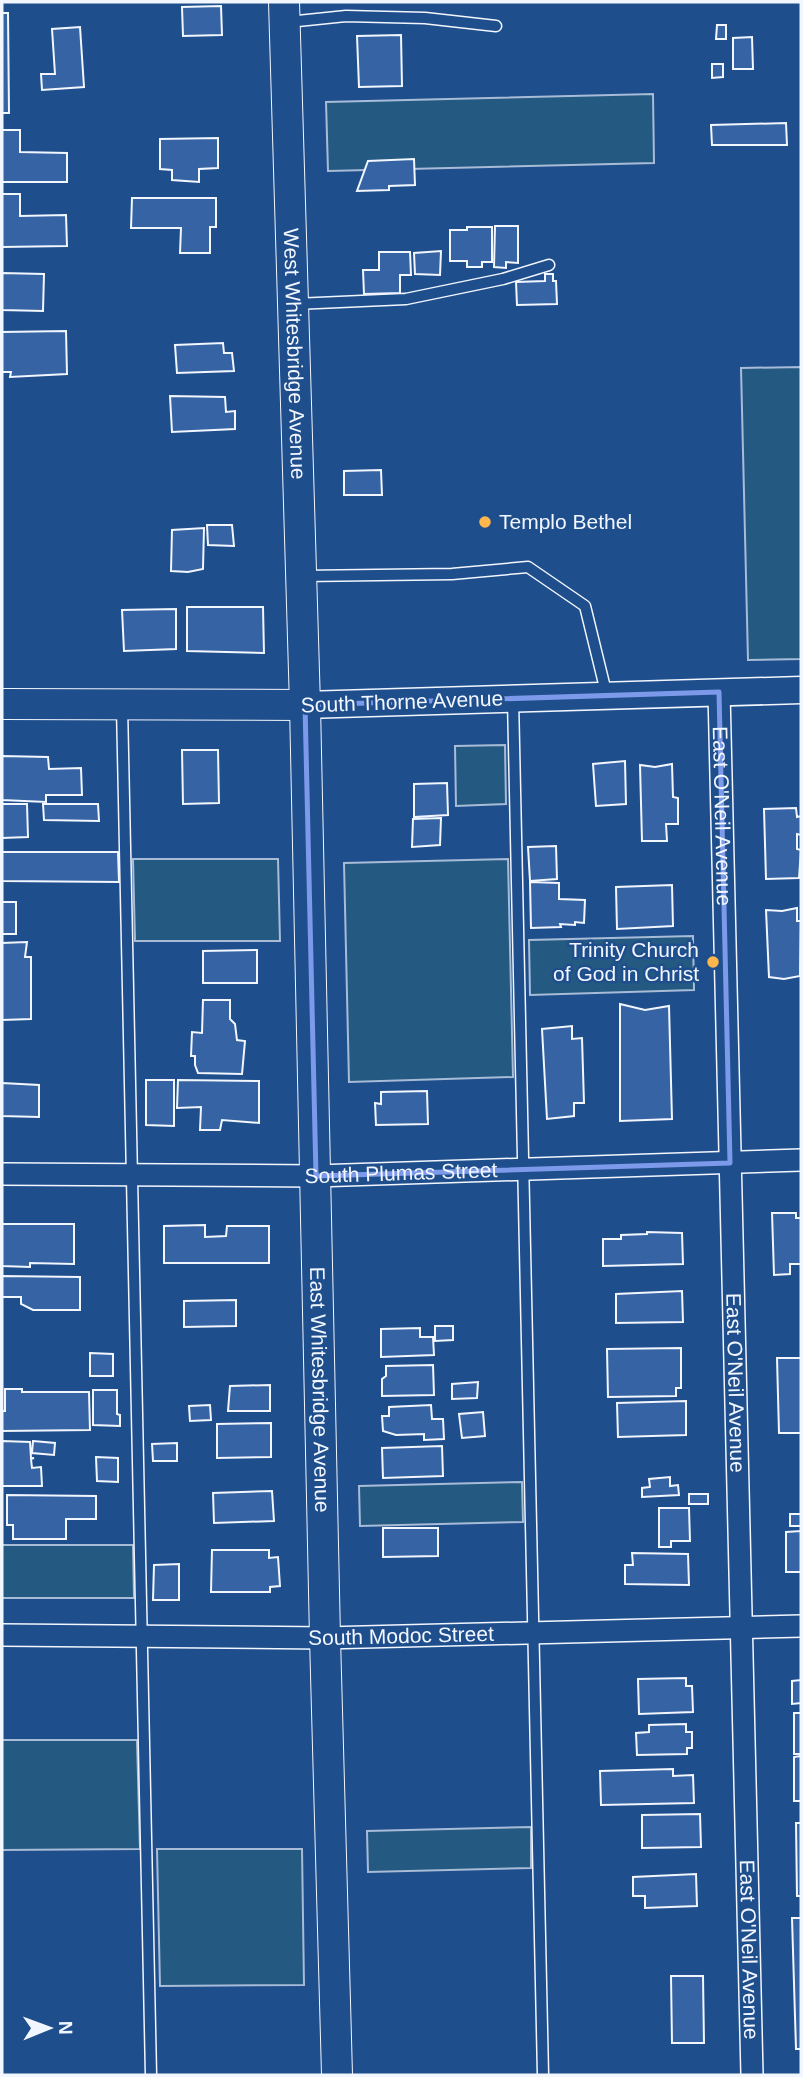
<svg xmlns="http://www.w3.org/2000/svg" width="803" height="2077" viewBox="0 0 803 2077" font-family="Helvetica,sans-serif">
<rect width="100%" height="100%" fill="#1f4e8c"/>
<path fill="#245a82" stroke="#a8bbd7" stroke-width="2" d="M653,94L654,163L328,171L326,102Z
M801,367V659L748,660L741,368Z
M505,745L506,804L456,806L455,746Z
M133,859H278L280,941H135Z
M508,859L513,1077L349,1082L344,863Z
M693,936L694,990L530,995L529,940Z
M522,1482L523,1522L360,1526L359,1486Z
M2,1545H133L134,1598H2Z
M2,1740H137L140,1849L2,1850Z
M531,1827V1868L368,1872L367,1831Z
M157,1849H302L304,1985L160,1986Z"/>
<path fill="#3563a3" stroke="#f2f6ff" stroke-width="2" d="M221,6L222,35L183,36L182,7Z
M2,13H8L9,113H2Z
M717,25H726V39H716Z
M80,27L84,87L42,90L41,74H55L52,29Z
M401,35L402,86L359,87L357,36Z
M752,37L753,69H733V38Z
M712,64H723V77L712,78Z
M786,123L787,145H712L711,125Z
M2,130H20V152L67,153V182H2Z
M218,138V168L199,169V182L172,180V170L160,169V139Z
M414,159L415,185L389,186V190L357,191L368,161Z
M2,194H20V216L66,215L67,246L2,247Z
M132,198H216V227H210V253H180L181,228H131Z
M495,226H518V263L506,262V268L494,267Z
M467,227H492V262H482V267H467V261H450V230H467Z
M441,251L440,275L415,274L414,253Z
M379,252H410L411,275H400V293L364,294L363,270H379Z
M2,273L44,274L43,311L2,310Z
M545,274H553V281H556L557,304L517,305L516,282L545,281Z
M66,331L67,374L10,377L11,372H2V332Z
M223,343L224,353H232L234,371L177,373L175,345Z
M170,396L225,397L226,412L235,411V429L172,432Z
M381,470L382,495H344V471Z
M207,525H232L234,546L208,545Z
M204,528L203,569L188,572L171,571L172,530Z
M187,607H263L264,653L187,651Z
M176,609V649L124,651L122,610Z
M182,750H218L219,803L183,804Z
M2,756L48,757L49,769L81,768L82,795H46V802L2,800Z
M625,761L626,804L596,806L593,764Z
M672,764L673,797L678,798V824H666L667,841H642L640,765L655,767Z
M447,783L448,815L414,817V784Z
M2,804H27L28,837L2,838Z
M43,804H98L99,821L44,820Z
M796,808L797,817L801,816V835L797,834V849L801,850L799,878L766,879L764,809Z
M441,818L440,845L412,847L413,819Z
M556,846L557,879L530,881L528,847Z
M2,852H118L119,882L2,881Z
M530,882L559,883V899L585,900L584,923L575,922V925L560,924L561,927L531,928Z
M672,885L673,926L617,929L616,887Z
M2,902H16V934H2Z
M797,908V921H801L800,976L784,979L769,977L766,910L782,911Z
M27,942L25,957H31V1019L2,1020V943Z
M257,950V983H203V951Z
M203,1000H230V1019L235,1024L237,1040L245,1041L242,1074L198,1073L195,1065V1056H191L192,1032L202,1033Z
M620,1004L645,1010L669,1006L672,1119L620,1121Z
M572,1026V1039L582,1038L584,1103H574V1116L547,1119L542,1029Z
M146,1080H174V1126L146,1125Z
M178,1080L259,1081V1123L222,1120L220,1130H200L201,1107L177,1108Z
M2,1083L39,1085V1117L2,1116Z
M427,1091L428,1124L376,1125L375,1103L381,1104V1092Z
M772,1213H796V1218H801V1264H790V1274L774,1275Z
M2,1224H74V1264L30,1263V1267L2,1266Z
M205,1225V1237L226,1236L227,1226H269V1263H164V1226Z
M647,1232L682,1233L683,1264L603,1266V1239H621V1235L647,1234Z
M2,1276L80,1277V1310H33L21,1304V1297H2Z
M682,1291L683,1322L616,1323V1294Z
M236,1300V1326L184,1327V1301Z
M435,1326H453V1340L435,1341Z
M420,1328V1337H433L434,1355L381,1357V1329Z
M681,1348V1388H676V1396L608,1397L607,1349Z
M90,1353L113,1354V1376H90Z
M777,1358H801V1433H779Z
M433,1365L434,1395L382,1396V1379L386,1376V1366Z
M478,1382L477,1398L452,1399V1384Z
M270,1385V1411H228L230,1386Z
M5,1389H22V1392H89L90,1430L2,1431V1411H5Z
M93,1390H117V1414L120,1415V1426L93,1425Z
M686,1401V1435L618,1437L617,1403Z
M210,1405L211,1420L190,1421L189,1406Z
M431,1405L432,1419H443L444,1439L424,1440V1434L396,1435L383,1431L382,1416H389V1407Z
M483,1412L485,1436L462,1438L459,1414Z
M271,1423V1457L217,1458V1424Z
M2,1441L30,1442L31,1458H34L31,1459L32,1468L41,1467L42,1486H2Z
M33,1441L55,1443L54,1455L32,1453Z
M177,1443V1461H153L152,1444Z
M442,1446L443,1476L383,1478L382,1448Z
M96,1457L118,1458V1482L97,1481Z
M670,1477V1486L678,1485L679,1495L642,1497V1488L650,1487L649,1479Z
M272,1491L274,1521L214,1523L213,1493Z
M689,1494H708V1504H689Z
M7,1495L96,1496V1519H66V1539H13V1525H7Z
M659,1508H689L690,1541H671V1547H659Z
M790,1514H801V1526H790Z
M383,1528H438V1556L383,1557Z
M801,1531V1572H786V1532Z
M212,1550H269V1558L278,1557L280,1586L270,1587V1592H211Z
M632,1553L688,1554L689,1585L625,1584V1565H633Z
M179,1564V1600H153L154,1565Z
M686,1678V1686H692L693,1712L639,1714L638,1679Z
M801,1680V1703L792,1704V1681Z
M794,1713H801V1754H794Z
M686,1724V1732H692V1748H687V1754L637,1755L636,1733L649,1732V1725Z
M801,1756V1801H794V1757Z
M673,1769V1776L693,1775L694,1803L601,1805L600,1771Z
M700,1814L701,1847L642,1848V1815Z
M796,1823H801V1896H797Z
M696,1874L697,1906L645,1908V1896H633V1877Z
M792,1918H801V2049H796Z
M671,1976H703L704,2043H672Z"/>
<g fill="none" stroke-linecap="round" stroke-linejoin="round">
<defs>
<path id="service" d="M288,22L346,16L425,18L496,26
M295,304L406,299L503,279L549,265
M303,576L452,574L528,567L585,606L607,696
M513,699L543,2075
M122,706L151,2075"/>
<g id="minor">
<path id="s1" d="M719,692L752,2075"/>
<path id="s2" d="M2,1174L316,1176L801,1160"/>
<path id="s3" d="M2,1635L325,1638L801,1626"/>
</g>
<path id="tertiary" d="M305,705L801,690"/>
<g id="secondary">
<path id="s4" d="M284,2L305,705L325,1638L337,2075"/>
<path d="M2,704L305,705"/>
</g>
</defs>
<use href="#service" stroke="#f2f6ff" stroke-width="13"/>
<use href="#minor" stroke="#f2f6ff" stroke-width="24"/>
<use href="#tertiary" stroke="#f2f6ff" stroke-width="29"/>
<use href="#secondary" stroke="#f2f6ff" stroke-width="32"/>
<use href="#service" stroke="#1f4e8c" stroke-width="10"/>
<use href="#minor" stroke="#1f4e8c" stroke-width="21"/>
<use href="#tertiary" stroke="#1f4e8c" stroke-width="26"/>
<use href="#secondary" stroke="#1f4e8c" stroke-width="30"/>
</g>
<path fill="none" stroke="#7d9aea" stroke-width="5" stroke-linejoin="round" d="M719,692L730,1163L316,1176L305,705Z"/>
<g fill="#ffb74d" stroke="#1f4e8c" stroke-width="2.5">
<circle cx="485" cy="522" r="7"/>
<circle cx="713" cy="962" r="7"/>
</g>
<g text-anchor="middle" stroke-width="5" stroke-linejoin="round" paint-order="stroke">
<g font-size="21" fill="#f2f6ff" stroke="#1f4e8c">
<text dy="7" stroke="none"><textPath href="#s4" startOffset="352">West Whitesbridge Avenue</textPath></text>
<text transform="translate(402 702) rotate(-2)" y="7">South Thorne Avenue</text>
<text dy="7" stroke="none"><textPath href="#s1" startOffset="124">East O'Neil Avenue</textPath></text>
<text dy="7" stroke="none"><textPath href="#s2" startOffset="399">South Plumas Street</textPath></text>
<text dy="7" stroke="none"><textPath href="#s1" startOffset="691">East O'Neil Avenue</textPath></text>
<text dy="7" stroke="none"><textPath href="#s4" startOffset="1388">East Whitesbridge Avenue</textPath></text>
<text dy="7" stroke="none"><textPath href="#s3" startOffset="399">South Modoc Street</textPath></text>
<text dy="7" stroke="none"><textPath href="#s1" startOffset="1258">East O'Neil Avenue</textPath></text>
</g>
<g font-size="21" fill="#f2f6ff" stroke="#1f4e8c" text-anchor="start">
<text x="499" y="529">Templo Bethel</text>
<text x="699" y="957" text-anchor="end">Trinity Church<tspan x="699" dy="24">of God in Christ</tspan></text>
</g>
</g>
<rect width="803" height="2077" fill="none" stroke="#f2f6ff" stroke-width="7"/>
<g transform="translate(49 2028) rotate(89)" stroke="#1f4e8c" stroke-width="5" paint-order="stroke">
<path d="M0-5L12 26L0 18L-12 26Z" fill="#f2f6ff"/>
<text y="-10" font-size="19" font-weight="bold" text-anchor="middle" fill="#f2f6ff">N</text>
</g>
</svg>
